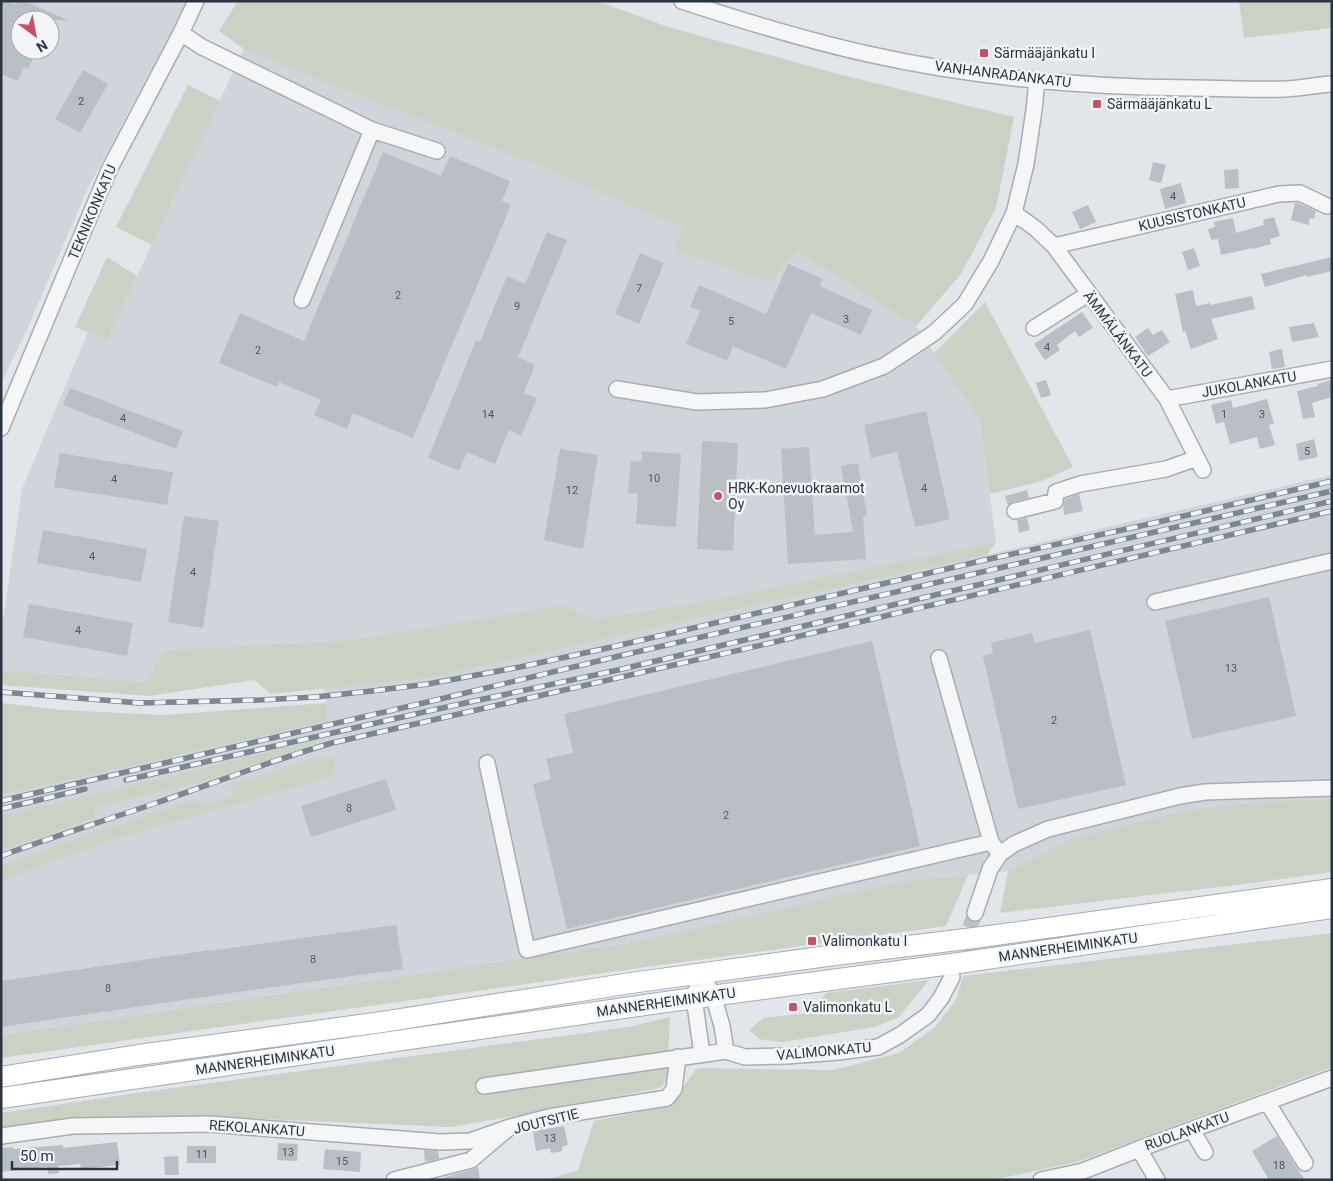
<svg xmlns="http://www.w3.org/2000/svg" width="1333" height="1181" viewBox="0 0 1333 1181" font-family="Roboto,sans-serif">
<rect width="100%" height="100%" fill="#e2e5e9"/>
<path fill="#d0d5db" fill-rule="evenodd" d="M1,1H188L88,188L29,325L1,384ZM20,20H50V50H20Z
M244,49L302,73L542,167L684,228L674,250L797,251L916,326L980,421L996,542L701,602L595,619L562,605L351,640L165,650L146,682L1,670V623L4,614L22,489L88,332L107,340Z
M1332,475V799L1269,801L1073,838L1008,871L903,881L635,942L1,1035V881L109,841L336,776L334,757L317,756L230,785L232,795L209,804L191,800L91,833L1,865V851L96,818L95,807L199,783L315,745L316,741L181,774L1,815V795L328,720L324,688L429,678L797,596L987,555Z"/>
<path fill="#c9d2c4" d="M238,1H597L668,27L838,74L1014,117L996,208L961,274L916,326L797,251L771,282L674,249L684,228L542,167L302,73L244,49L219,31Z
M1239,1H1332V28L1244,38Z
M188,85L220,101L152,245L116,227Z
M107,257L137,276L107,340L75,327Z
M985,302L1073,467L1042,481L990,494L980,421L934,353Z
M996,542L987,555L797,596L429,678L271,694L254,680L149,696L1,685V670L146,682L165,650L351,640L562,605L595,619L701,602Z
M1,703L62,710L163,715L326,703L328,721L1,795Z
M316,740V744L199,783L95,807L96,818L1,851V815L181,774Z
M317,756L334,757L336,776L109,841L1,881V865L91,833L191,800L209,804L232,795L230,785Z
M1332,799V872L1236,885L1000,913L1008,871L1073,838L1189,810L1269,801Z
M968,875L946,926L668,964L1,1058V1035L635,942L903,881Z
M1332,933V1067L1077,1162L992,1180H545L578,1170L594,1121L670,1106L697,1068L833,1070L899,1053L934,1028L956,1000L963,976Z
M929,980L899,1017L875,1027L782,1042L759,1039L749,1030L763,1018L810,1013L826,993Z
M670,1017L667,1081L659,1088L520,1115L450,1127L200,1116L75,1118L1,1128V1113L151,1091L629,1027Z"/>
<path fill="#babfc6" d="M1,1H7L16,5L17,1H24L68,20H20V50H37L28,69L24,67L18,81L1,74Z
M83,70L108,84L80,133L55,119Z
M383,152L441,176L450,156L510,181L502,201L511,205L413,438L353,413L347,429L314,415L321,400L279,382L277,387L219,363L240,313L304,341Z
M1153,162L1166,165L1161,183L1149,180Z
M1238,169L1239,188L1225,189L1224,170Z
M1181,183L1186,203L1165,209L1160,189Z
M1295,203H1298L1316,211L1314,219L1310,218L1309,225L1291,220Z
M1088,205L1096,222L1080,229L1072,212Z
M1274,217L1280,236L1270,239L1271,244L1253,249V248L1221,255L1218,239L1211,240L1208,229L1215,227L1214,222L1233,218L1236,233L1264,225L1263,220Z
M547,232L567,240L518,357L535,365L524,393L537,398L521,436L509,430L495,464L467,452L459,471L428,458L476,340L480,342L507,276L525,284Z
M1194,248L1200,266L1188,270L1182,252Z
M640,253L664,263L639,324L615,314Z
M1332,257V271L1307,277V275L1265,287L1261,274Z
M788,264L823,279L820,286L872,310L861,335L811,313L786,369L733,346L727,361L686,344L700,311L690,307L699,285L766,314Z
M1193,290L1196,306L1210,303V305L1252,296L1255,309L1211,319L1218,339L1191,349L1185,331L1183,332L1175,294Z
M1082,312L1093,328L1079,337L1075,331L1057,345L1060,350L1045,360L1034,344Z
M1314,323L1319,337L1292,342L1289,327Z
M1148,328L1153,335L1162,330L1170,342L1148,356L1135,337Z
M1282,349L1285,367L1272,369L1269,352Z
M1046,380L1051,395L1041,398L1036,383Z
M1330,380L1332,388V397L1312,403L1315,417L1303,419L1297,391L1318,386V384Z
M70,388L183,431L176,449L63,405Z
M1267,399L1274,424L1269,425L1275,445L1260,449L1257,437L1230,444L1224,422L1216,424L1211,405L1231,400L1233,408Z
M926,411L950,519L915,527L897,452L871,458L864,425Z
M1314,439L1318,457L1299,461L1296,444Z
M702,441L738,443L733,551L697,549Z
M809,447L815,535L853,532L841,466L858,463L867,515L863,516L866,559L788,564L781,449Z
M560,449L598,455L583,549L544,540Z
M642,451L681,454L676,527L636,524L638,494L628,493L631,461L641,462Z
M60,453L173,472L167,505L54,487Z
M1027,490L1029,498L1013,502L1008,505L1005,496Z
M1079,494L1083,511L1064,515L1063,506L1065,499Z
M184,516L219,521L203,628L168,622Z
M1027,518L1030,530L1019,533L1017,520Z
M43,530L147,549L141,582L37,563Z
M1269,597L1296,716L1192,739L1165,621Z
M29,604L133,623L127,656L23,637Z
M1090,630L1126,785L1018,809L983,656L993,653L991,643L1032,633L1034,643Z
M872,641L920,846L567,929L533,784L551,779L546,759L573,753L564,714Z
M386,779L396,810L311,837L301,806Z
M396,925L403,969L217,995L1,1027V981L210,950V951Z
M564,1126L568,1145L562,1147V1151L551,1153L550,1148L536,1151L533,1131Z
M1277,1136L1297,1168L1305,1180H1269L1252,1151Z
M117,1142L120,1165L81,1169L80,1164L58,1166L59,1173L48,1174L47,1167L1,1172V1148L13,1147V1149L63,1145V1148Z
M278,1143L298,1144L297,1161L277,1160Z
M187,1146H216V1163H187Z
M325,1149L361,1152L360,1172L323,1169Z
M424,1150L438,1151L439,1159L425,1162Z
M178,1156L179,1175H165L164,1157Z
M478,1167L480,1180H436L473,1169Z"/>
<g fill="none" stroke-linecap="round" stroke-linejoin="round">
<path stroke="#bec2c7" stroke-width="15" stroke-dasharray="15 8" stroke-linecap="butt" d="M954,971L975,913"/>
<defs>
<path id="minor" d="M682,1C743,21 805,40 868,54C974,78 1083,87 1192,88C1223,88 1255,90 1286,89C1302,88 1317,85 1332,84
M181,33L202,47L372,130L437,151
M1014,213L1035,228L1054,246L1167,399L1203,470
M1054,246L1279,194L1300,193L1327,206
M302,300L372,130
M1034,328L1088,294
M617,389L697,402L765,400L823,389L884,366L934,333L965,304L991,261L1014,213L1026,164L1034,110L1037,81
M1167,399L1332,369
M1,428L109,170L181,33L196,1
M1015,511L1055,501L1056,492L1080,484L1166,469L1197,458
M1155,602L1332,561
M939,658L991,842L996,849
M487,763L527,950L991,842
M975,913L990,869L1000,854L1014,844L1048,829L1180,796L1205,792L1234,791L1332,788
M701,974L713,995L722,1026L726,1051
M696,990L694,998L702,1054
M484,1086L726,1051L745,1057L787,1056L838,1052L878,1047L900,1035L928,1015L941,998L952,977
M1267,1102L1305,1163
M1192,1130L1205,1152
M1,1136L73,1126L210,1124L440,1142L470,1141L510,1127
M1139,1149L1157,1180
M394,1180L471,1160L510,1127L549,1117L667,1098L674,1089L678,1057
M1041,1180L1083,1171L1139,1149L1332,1078"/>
<path id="major" d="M1,1077L138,1055L382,1022L631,983L835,955L974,938L1332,889
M1,1098L673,1001L959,963L1332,908"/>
</defs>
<use href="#minor" stroke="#a8acb3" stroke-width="18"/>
<use href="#major" stroke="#a3abb4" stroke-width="22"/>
<use href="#minor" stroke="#f5f6f8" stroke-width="15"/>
<use href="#major" stroke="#fff" stroke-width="20"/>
<defs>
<path id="rail" d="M1,692L140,703L260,700L315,697L372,691L428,684L520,667L612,647L985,560L1154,523L1332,481
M126,780L433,710L618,670L1332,501
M1,801L432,701L615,657L1332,491
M1,809L85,789
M1,856C52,837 104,821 156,803C215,783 272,760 332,743L766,644L1332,511"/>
</defs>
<use href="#rail" stroke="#7d8691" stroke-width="5.5"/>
<use href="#rail" stroke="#f2f4f7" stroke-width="4" stroke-dasharray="11" stroke-linecap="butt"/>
</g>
<g fill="#c2536b" stroke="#f2f4f7" stroke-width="2">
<rect x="979" y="48" width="10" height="10" rx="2.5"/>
<rect x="1092" y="99" width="10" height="10" rx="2.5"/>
<circle cx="718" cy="496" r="5"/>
<rect x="807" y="936" width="10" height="10" rx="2.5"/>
<rect x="788" y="1002" width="10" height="10" rx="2.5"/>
</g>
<g text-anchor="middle" stroke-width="5" stroke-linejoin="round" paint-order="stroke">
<g font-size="11" fill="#505762">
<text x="81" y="105">2</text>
<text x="1173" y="200">4</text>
<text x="639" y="292">7</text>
<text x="398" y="299">2</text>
<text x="517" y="310">9</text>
<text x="846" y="323">3</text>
<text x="731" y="325">5</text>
<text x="1047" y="351">4</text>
<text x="258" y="354">2</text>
<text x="488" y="418">14</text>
<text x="1224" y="418">1</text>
<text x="1262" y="418">3</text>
<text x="123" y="422">4</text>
<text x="1307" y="455">5</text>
<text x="654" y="482">10</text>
<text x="114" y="483">4</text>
<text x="924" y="492">4</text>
<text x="572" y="494">12</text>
<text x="92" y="560">4</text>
<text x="193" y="576">4</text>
<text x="78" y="634">4</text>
<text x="1231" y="672">13</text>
<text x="1054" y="724">2</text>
<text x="349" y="812">8</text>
<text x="726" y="819">2</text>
<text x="313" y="963">8</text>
<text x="108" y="992">8</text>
<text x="550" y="1142">13</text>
<text x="288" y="1156">13</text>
<text x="202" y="1158">11</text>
<text x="342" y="1165">15</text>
<text x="1279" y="1169">18</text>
</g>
<g font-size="14" fill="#2c3440" stroke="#f2f4f7" text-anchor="start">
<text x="994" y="58">Särmääjänkatu I</text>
<text x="1107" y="109">Särmääjänkatu L</text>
<text x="728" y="493">HRK-Konevuokraamot<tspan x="728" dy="16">Oy</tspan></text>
<text x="822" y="946">Valimonkatu I</text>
<text x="803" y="1012">Valimonkatu L</text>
</g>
<g font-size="14" fill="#2c3440" stroke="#f2f4f7">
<text transform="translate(1003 74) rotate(7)" y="5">VANHANRADANKATU</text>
<text transform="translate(92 212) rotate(-67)" y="5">TEKNIKONKATU</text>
<text transform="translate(1192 214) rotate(-13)" y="5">KUUSISTONKATU</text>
<text transform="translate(1118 334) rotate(53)" y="5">ÄMMÄLÄNKATU</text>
<text transform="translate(1249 384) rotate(-10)" y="5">JUKOLANKATU</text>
<text transform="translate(1068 947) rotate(-8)" y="5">MANNERHEIMINKATU</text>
<text transform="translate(666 1002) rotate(-8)" y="5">MANNERHEIMINKATU</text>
<text transform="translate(824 1051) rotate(-5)" y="5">VALIMONKATU</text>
<text transform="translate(265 1060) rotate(-8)" y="5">MANNERHEIMINKATU</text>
<text transform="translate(546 1121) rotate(-14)" y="5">JOUTSITIE</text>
<text transform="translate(257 1128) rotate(4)" y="5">REKOLANKATU</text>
<text transform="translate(1187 1131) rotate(-20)" y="5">RUOLANKATU</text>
</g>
</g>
<rect width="1333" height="1181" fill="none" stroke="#2c3440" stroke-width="5"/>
<g transform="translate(35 35) rotate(148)"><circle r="24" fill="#f2f4f7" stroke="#a3a7ae"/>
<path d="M0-4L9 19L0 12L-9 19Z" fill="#c2536b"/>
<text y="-8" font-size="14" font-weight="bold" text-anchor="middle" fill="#2c3440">N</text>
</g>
<path d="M12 1161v8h105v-8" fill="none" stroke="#2c3440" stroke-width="2.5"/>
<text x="20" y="1161" font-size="15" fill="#2c3440" stroke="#f2f4f7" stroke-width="4" paint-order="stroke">50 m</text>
</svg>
